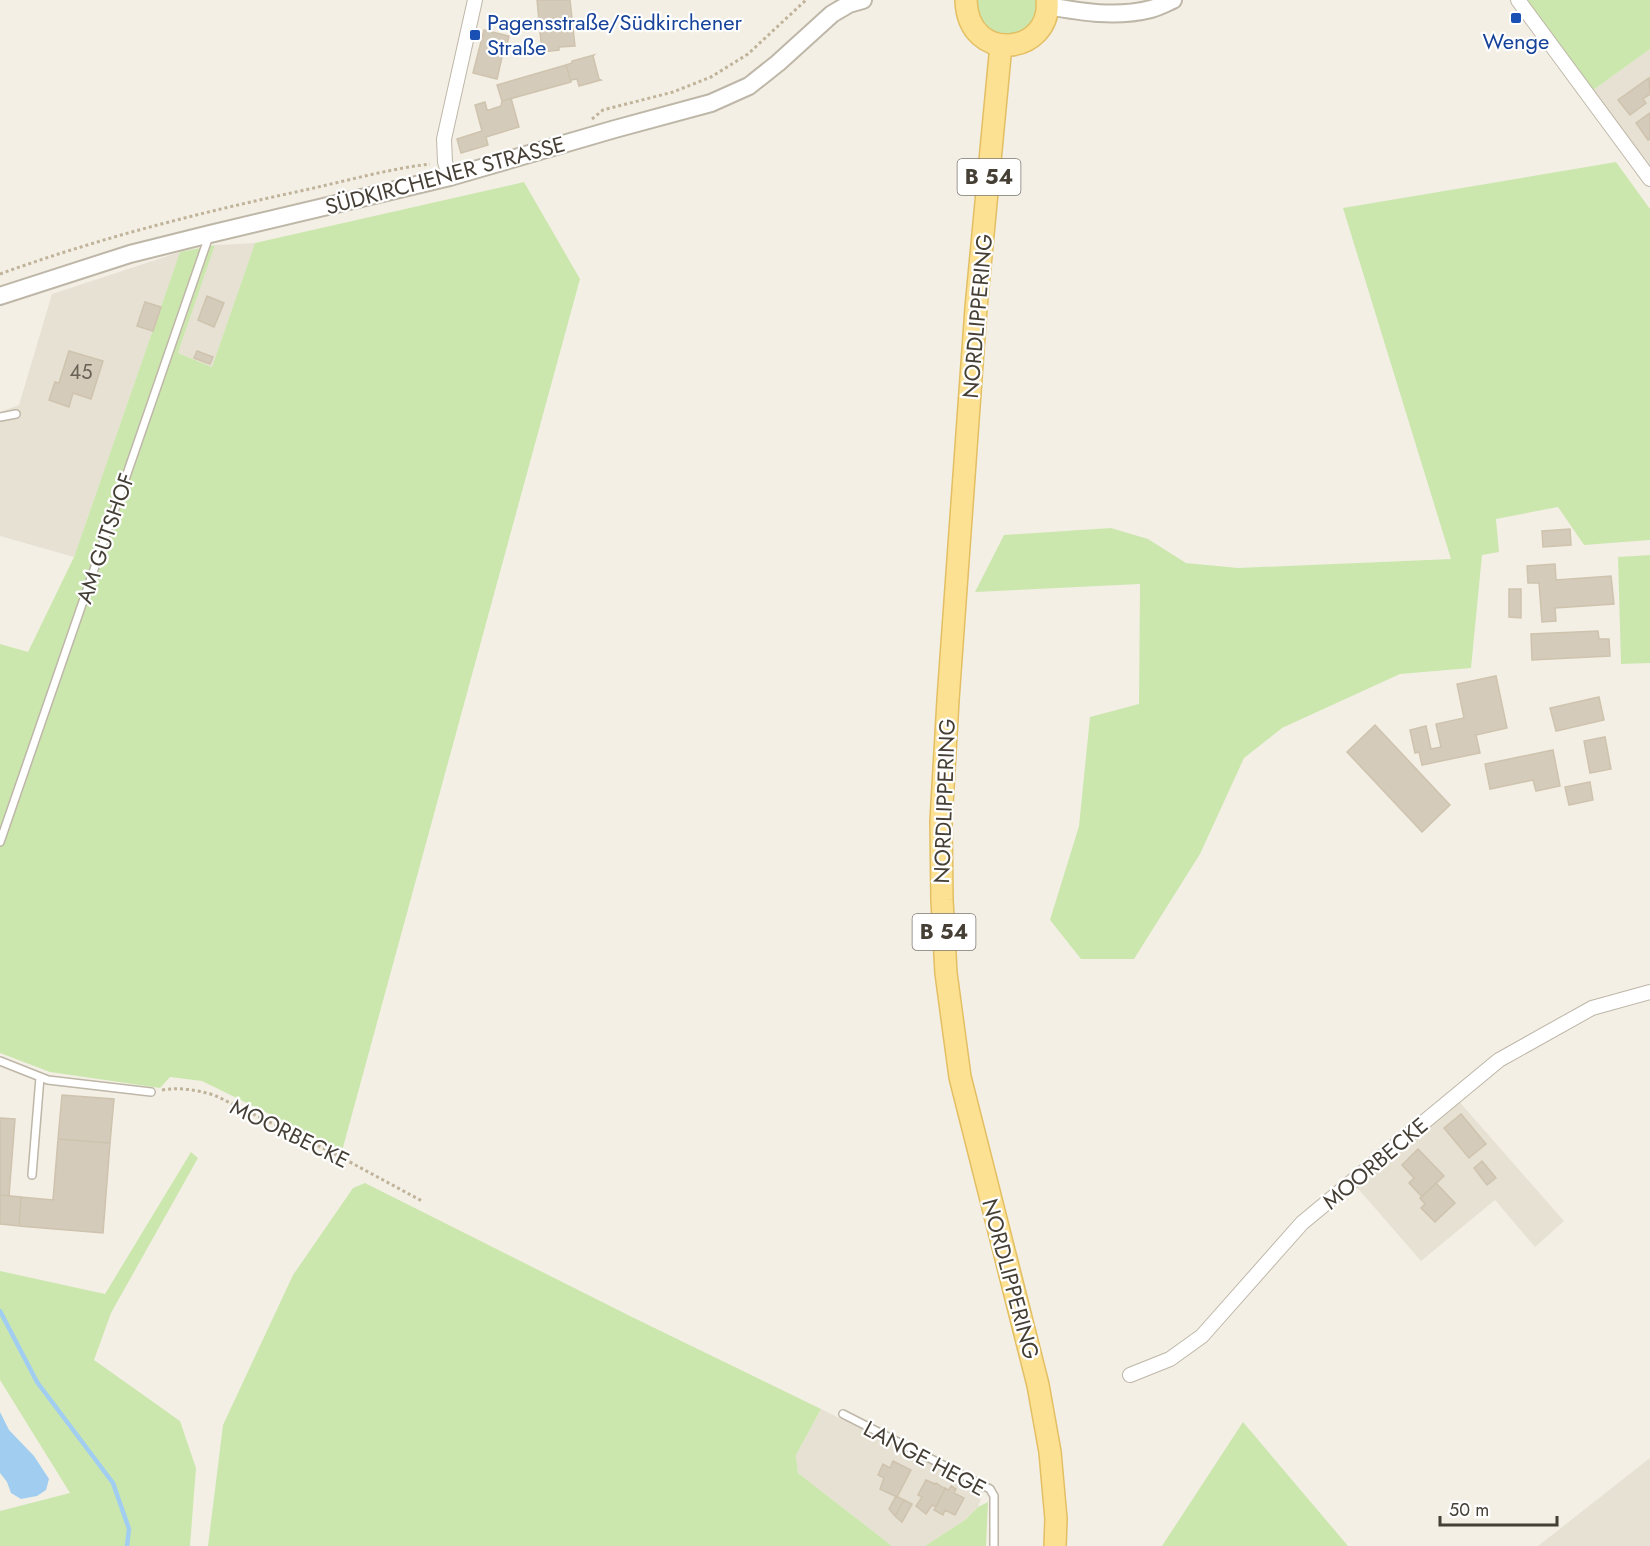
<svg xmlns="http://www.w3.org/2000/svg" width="1650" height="1546" viewBox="0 0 1650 1546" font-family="Jost,sans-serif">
<rect width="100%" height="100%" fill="#f3efe5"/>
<path fill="#e6e1d3" d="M1650,49V165L1592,91Z
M255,243L212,367L178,353L215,245Z
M180,252L74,557L0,536V412L19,405L52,294Z
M1456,1098L1564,1221L1535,1247L1495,1200L1421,1261L1354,1184Z
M821,1409L984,1490L978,1507L965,1520L925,1546H892L798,1473L796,1455Z
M1650,1458V1546H1538Z"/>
<path fill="#cce7ae" d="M977,0H1037C1037,51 971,43 977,0Z
M1527,0H1650V49L1592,91Z
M1616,162L1650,209V540L1584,545L1558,507L1496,519L1499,552L1482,555L1471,668L1400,674L1282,728L1244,758L1200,854L1134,959H1081L1050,920L1079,826L1090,717L1139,704L1140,584L975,592L1004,535L1111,528L1148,539L1186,563L1238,568L1451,559L1343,208Z
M524,182L580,279L342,1151L300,1129L202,1081L170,1077L160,1088L50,1072L0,1053V644L28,652L74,557L180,252L215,245L178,353L212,367L255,243Z
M1650,555V663L1621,664L1618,557Z
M191,1152L198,1158L111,1313L94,1360L180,1421L196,1468L190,1546H0V1511L70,1493L0,1380V1271L105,1294Z
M365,1183L632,1317L821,1409L796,1455L798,1473L892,1546H208L223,1425L293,1275L353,1188Z
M1243,1422L1348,1546H1162Z
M988,1502L986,1546H925L965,1520L978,1507Z"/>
<path fill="#a1cef0" d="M0,1412L9,1430L34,1456L49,1479L46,1490L37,1496L21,1499L11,1493L7,1482L0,1473Z"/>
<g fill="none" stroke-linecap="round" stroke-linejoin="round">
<path stroke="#a1cef0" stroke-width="4.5" d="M0,1311L37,1382L113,1483L129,1529L127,1546"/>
</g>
<path fill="#d4cbbb" stroke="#cfc3ae" stroke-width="1.5" d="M537,0H570L575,46L559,47V50L542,52Z
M484,30L509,36L506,49L504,48L497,79L473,73Z
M594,55L593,56L599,79L601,80L579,86L577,79L571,80V82L566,65L572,63V61Z
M566,65L571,82L502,101L497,85Z
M1649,78L1650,94L1643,99L1646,103L1630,115L1618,100Z
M511,98L519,127L486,137L488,145L461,153L457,139L482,131L475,105L485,102L487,110H489L501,106L502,101Z
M1650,113V139L1648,140L1636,123Z
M207,296L224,303L214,327L198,320Z
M145,302L161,307L153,331L137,326Z
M69,351L103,361L91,399L73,393L69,407L49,400L55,382L59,383Z
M197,351L213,357L210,364L194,358Z
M1570,529L1571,545L1543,547L1542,531Z
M1555,564L1556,580L1611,576L1614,604L1555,608L1556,621L1542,622L1539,583H1528L1527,566Z
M1509,589H1521V618L1509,617Z
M1598,631L1599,639H1609L1610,656L1532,660L1531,634Z
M1496,676L1507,728L1476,735L1480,753L1422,765L1419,752L1415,753L1410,730L1426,726L1431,749L1441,747L1436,724L1464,718L1457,684Z
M1599,697L1604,720L1556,731L1550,708Z
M1375,725L1450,805L1422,832L1347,752Z
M1605,737L1611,769L1590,773L1584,741Z
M1553,750L1560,786L1536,791L1533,780L1490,789L1485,764Z
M1590,782L1593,800L1569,805L1565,787Z
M62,1095L114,1099L110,1143L58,1139Z
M1461,1114L1486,1144L1469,1158L1444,1128Z
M0,1118L15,1119L9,1196L0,1195Z
M58,1139L110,1143L103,1233L19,1226L21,1197L53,1200Z
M1418,1149L1444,1176L1422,1197L1409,1183L1414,1178L1402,1165Z
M1482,1161L1496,1178L1487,1185L1474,1168Z
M1436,1183L1455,1203L1435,1222L1421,1208L1425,1204L1420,1198Z
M0,1195L21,1197L19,1226L0,1224Z
M893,1461L911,1470L897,1497L880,1489L884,1478L878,1475L883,1464L890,1468Z
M926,1480L935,1484L936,1483L945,1489L936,1507L932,1505L926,1514L916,1506L922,1497L918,1495Z
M951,1486L956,1489L954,1493L964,1498L955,1515L945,1510L943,1515L934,1510L945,1489V1488L949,1490Z
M896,1496L904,1500L895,1516L889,1509Z
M904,1500L912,1504L902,1522L895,1516Z"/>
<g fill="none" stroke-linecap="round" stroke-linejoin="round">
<defs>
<path id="service" d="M0,417L16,414
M0,842L209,236
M0,1061L48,1080L151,1092
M32,1175L40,1077
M843,1414L990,1489L994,1496V1546"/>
<path id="minor" d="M1518,0L1650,179
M450,177L445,162L444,139L475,0
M1130,1375L1170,1359L1202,1336L1302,1223L1499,1060L1592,1008L1650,992"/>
<path id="tertiary" d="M1048,6C1082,12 1116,18 1151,9C1159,7 1166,3 1173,0
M0,296L130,254L210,234L450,177L615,129L711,103L749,86L778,63L832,14L849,4L863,0"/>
<path id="primary" d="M966,0C968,66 1053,54 1047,0
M1001,45L976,308L948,700L941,821L942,900L946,973L960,1077L1038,1385L1050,1452L1056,1519L1055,1546"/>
</defs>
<use href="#service" stroke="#beb7a8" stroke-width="10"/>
<use href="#minor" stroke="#beb7a8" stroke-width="16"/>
<use href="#tertiary" stroke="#beb7a8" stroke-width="20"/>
<use href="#primary" stroke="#e3bf63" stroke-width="24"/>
<path stroke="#c0b399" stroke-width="3" stroke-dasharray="3 3" stroke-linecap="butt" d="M592,119L603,110L673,92L711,77L748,54L806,0
M0,274C99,238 202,212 305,190C346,181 388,169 430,164
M162,1090C181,1087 196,1090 214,1095L335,1154L422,1201"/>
<use href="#service" stroke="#fff" stroke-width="7"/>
<use href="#minor" stroke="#fff" stroke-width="14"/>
<use href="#tertiary" stroke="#fff" stroke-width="16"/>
<use href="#primary" stroke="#fde193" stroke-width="21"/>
</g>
<g fill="#1a4fb4" stroke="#fff" stroke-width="2">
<rect x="1510" y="12" width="12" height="12" rx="3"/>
<rect x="469" y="29" width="12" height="12" rx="3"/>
</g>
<g text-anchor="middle" stroke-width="4.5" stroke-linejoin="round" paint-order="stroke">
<g font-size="20" fill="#696256">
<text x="81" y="379">45</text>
</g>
<g fill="#fff" stroke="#7d7972" stroke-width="1.5">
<rect x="957.5" y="159" width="63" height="36" rx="4.5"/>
<rect x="912.5" y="914" width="63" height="36" rx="4.5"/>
</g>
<g font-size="21" font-weight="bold" fill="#453f35">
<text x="989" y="184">B 54</text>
<text x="944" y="939">B 54</text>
</g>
<g font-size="22" fill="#164399" stroke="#fff" text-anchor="start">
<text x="487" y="30">Pagensstraße/Südkirchener<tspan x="487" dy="25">Straße</tspan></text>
<text x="1516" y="49" text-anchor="middle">Wenge</text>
</g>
<g font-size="22" fill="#453f35" stroke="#fff">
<text transform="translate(445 175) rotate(-15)" y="8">SÜDKIRCHENER STRASSE</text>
<text transform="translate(977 316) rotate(-85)" y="8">NORDLIPPERING</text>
<text transform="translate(105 538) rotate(-71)" y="8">AM GUTSHOF</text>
<text transform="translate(944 801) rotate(-88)" y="8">NORDLIPPERING</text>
<text transform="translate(290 1133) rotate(26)" y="8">MOORBECKE</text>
<text transform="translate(1375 1163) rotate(-40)" y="8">MOORBECKE</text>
<text transform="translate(1011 1279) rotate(75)" y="8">NORDLIPPERING</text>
<text transform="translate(925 1458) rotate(28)" y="8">LANGE HEGE</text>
</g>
</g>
<path d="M1440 1516v9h117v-9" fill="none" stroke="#453f35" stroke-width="3"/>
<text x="1449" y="1516" font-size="18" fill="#453f35" stroke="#ffffff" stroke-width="4.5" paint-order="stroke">50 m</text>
</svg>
